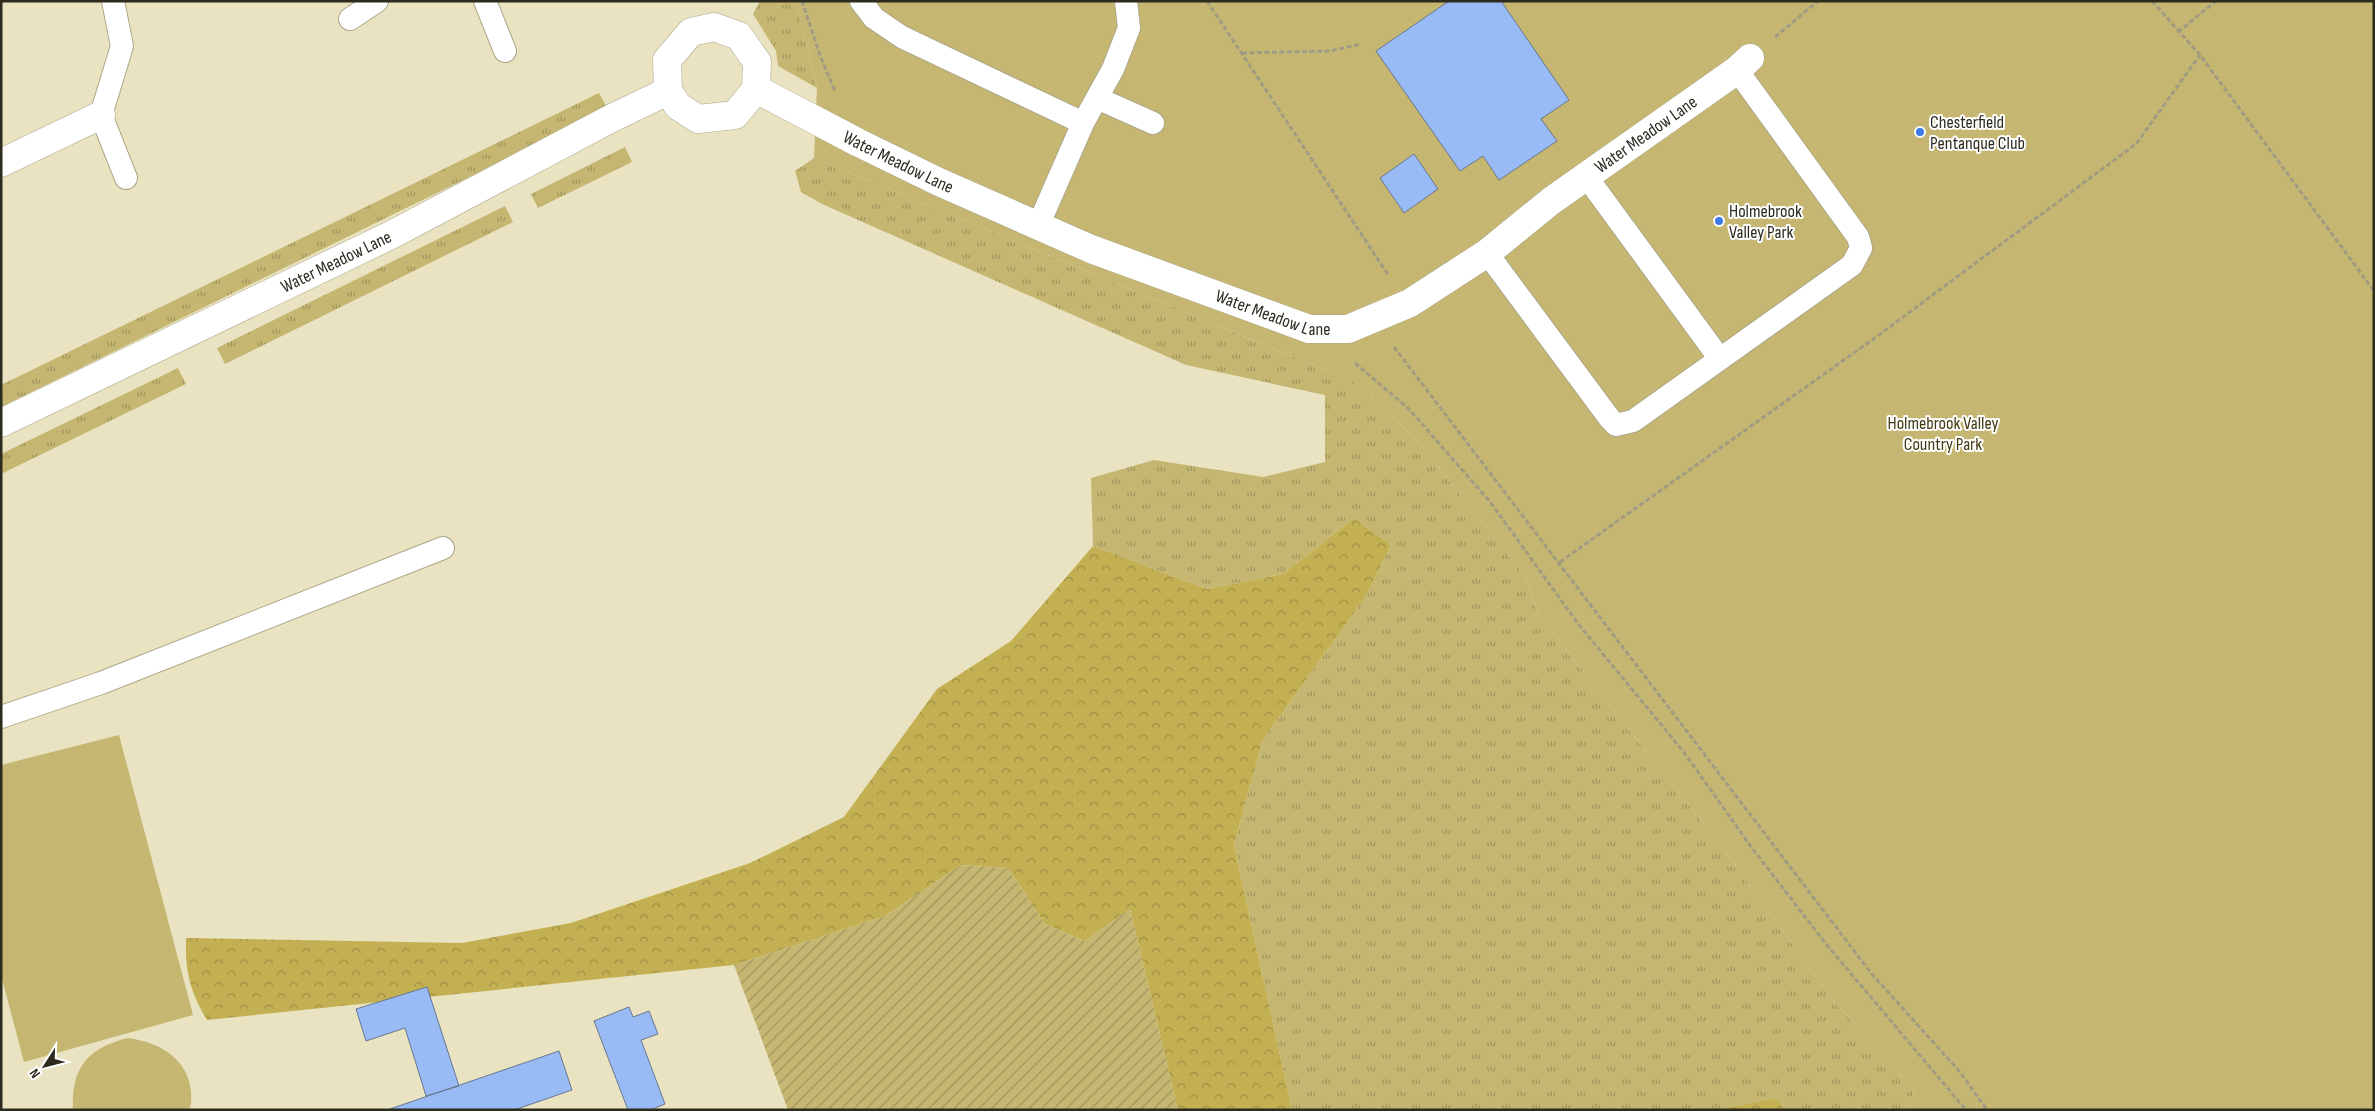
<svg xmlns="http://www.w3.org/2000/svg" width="2375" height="1111" viewBox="0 0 2375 1111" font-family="'Sofia Sans Condensed',sans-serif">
<defs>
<pattern id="grass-tufts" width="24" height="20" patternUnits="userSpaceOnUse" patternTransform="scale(1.25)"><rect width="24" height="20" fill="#c5b772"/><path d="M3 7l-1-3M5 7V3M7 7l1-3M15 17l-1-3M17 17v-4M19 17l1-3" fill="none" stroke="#a0955d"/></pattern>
<pattern id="forest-crowns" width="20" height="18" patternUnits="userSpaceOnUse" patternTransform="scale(1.25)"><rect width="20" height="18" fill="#c3b053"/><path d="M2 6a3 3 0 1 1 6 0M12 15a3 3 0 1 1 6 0" fill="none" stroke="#9f8f44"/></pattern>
<pattern id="garden-furrows" width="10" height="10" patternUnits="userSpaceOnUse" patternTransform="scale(1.25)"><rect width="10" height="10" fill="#c5b772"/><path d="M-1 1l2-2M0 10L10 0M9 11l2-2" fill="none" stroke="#a0955d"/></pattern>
</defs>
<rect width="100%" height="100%" fill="#e9e3c2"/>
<path fill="url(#grass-tufts)" d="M760,1H796L817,88L778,66L776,51L753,14Z
M599,93L608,109L1,407V385Z
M625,147L632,162L538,208L531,194Z
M814,158L1354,382L1414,437L1526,577L1538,614L1721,846L1832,999L1915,1090L1906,1110H1786L1775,1098L1716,1110H1292L1234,845L1262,741L1366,596L1391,545L1354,518L1283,574L1207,589L1093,546L1091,478L1154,460L1263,477L1325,462V395L1186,365L822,204L801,192L795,171Z
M505,206L513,222L225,364L217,348Z
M178,368L186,384L1,474V454Z"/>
<path fill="url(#forest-crowns)" d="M1354,518L1391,545L1366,596L1262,741L1234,845L1292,1110H1178L1130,909L1085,941L1045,924L1008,868L961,865L885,916L734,965L207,1020C190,991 185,972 186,938L462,943L571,923L750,863L844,817L937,689L1011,641L1093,546L1207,589L1283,574Z
M1775,1098L1786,1110H1716Z"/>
<path fill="#c5b772" d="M796,1H2374V1110H1906L1915,1090L1832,999L1721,846L1538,614L1526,577L1414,437L1354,382L814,158L817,88Z
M119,735L193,1015L24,1062L1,975V765Z
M128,1038C167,1043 198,1067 190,1110H73C71,1067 88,1048 128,1038Z"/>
<path fill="url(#garden-furrows)" d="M961,865L1008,868L1045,924L1085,941L1130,909L1178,1110H788L734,965L885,916Z"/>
<path fill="#98baf5" stroke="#687790" d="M1449,1H1501L1569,100L1541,119L1557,141L1499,180L1483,156L1460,171L1376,51Z
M1414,154L1438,189L1404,213L1380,178Z
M427,987L459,1086L426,1096L405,1028L366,1041L356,1009Z
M629,1007L633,1017L649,1011L658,1034L641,1040L665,1104L650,1110H628L594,1021Z
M559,1051L572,1090L514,1110H387Z"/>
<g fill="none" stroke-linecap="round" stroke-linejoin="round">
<defs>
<path id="service" d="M113,1L122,46L101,115L126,178
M485,1L505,51
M861,1L874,18L902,37L1083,123
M350,19L377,1
M1097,98L1153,123
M1586,176L1720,359
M1038,226L1083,123L1113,69L1129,28L1126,1
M1487,253L1610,419L1616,425L1633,421L1852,265L1861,248L1858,237L1737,70
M1,717L101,683L443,548"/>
<g id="minor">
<path d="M714,27L739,36L757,62L756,89L735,115L698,119L678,106L668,91L667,60L691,32Z"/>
<path id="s1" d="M756,89L857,142L939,182L1091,249L1309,329H1348L1410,303L1487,253L1551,201L1737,70L1750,58"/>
<path d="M1,163L101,115"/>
<path id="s2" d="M1,423L393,234L612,118L668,91"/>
</g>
</defs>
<use href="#service" stroke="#ada789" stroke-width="24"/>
<use href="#minor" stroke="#ada789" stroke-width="29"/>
<path stroke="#a09b82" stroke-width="3" stroke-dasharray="5 2.5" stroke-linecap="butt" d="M802,1L821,58L835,91
M1207,1L1389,276
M2152,1L2200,55L2374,291
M2178,32L2216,1
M1775,37L1818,1
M1242,53L1330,51L1361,44
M1394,347L1871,973L1960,1072L1987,1110
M1355,363L1409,409L1491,503L1579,625L1683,751L1752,848L1826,944L1966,1110
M1560,562L1872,340L2136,144L2200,55"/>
<use href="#service" stroke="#fff" stroke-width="22"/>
<use href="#minor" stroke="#fff" stroke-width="28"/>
</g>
<g fill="#3d79e8" stroke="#fff" stroke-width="2">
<circle cx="1920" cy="132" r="5"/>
<circle cx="1719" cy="221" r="5"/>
</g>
<g text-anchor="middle" stroke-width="4" stroke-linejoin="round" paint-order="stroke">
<g font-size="18" fill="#2d2a1e" stroke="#fff" text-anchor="start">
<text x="1930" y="128">Chesterfield<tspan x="1930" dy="21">Pentanque Club</tspan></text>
<text x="1729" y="217">Holmebrook<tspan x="1729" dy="21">Valley Park</tspan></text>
</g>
<g font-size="18" fill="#2d2a1e" stroke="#fff">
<text dy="6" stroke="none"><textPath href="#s1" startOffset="1000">Water Meadow Lane</textPath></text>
<text dy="6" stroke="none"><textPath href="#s1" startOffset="160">Water Meadow Lane</textPath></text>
<text dy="6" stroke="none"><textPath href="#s2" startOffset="372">Water Meadow Lane</textPath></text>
<text dy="6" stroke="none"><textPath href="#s1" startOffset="565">Water Meadow Lane</textPath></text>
</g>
<g font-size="18" fill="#413a12" stroke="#fff">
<text x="1943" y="429">Holmebrook Valley<tspan x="1943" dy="21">Country Park</tspan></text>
</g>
</g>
<rect width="2375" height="1111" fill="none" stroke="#2d2a1e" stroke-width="5"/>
<g transform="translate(45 1066) rotate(234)" stroke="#ffffff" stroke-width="4" paint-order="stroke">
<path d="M0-4L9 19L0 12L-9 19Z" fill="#2d2a1e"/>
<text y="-8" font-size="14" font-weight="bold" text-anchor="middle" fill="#2d2a1e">N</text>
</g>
</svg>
